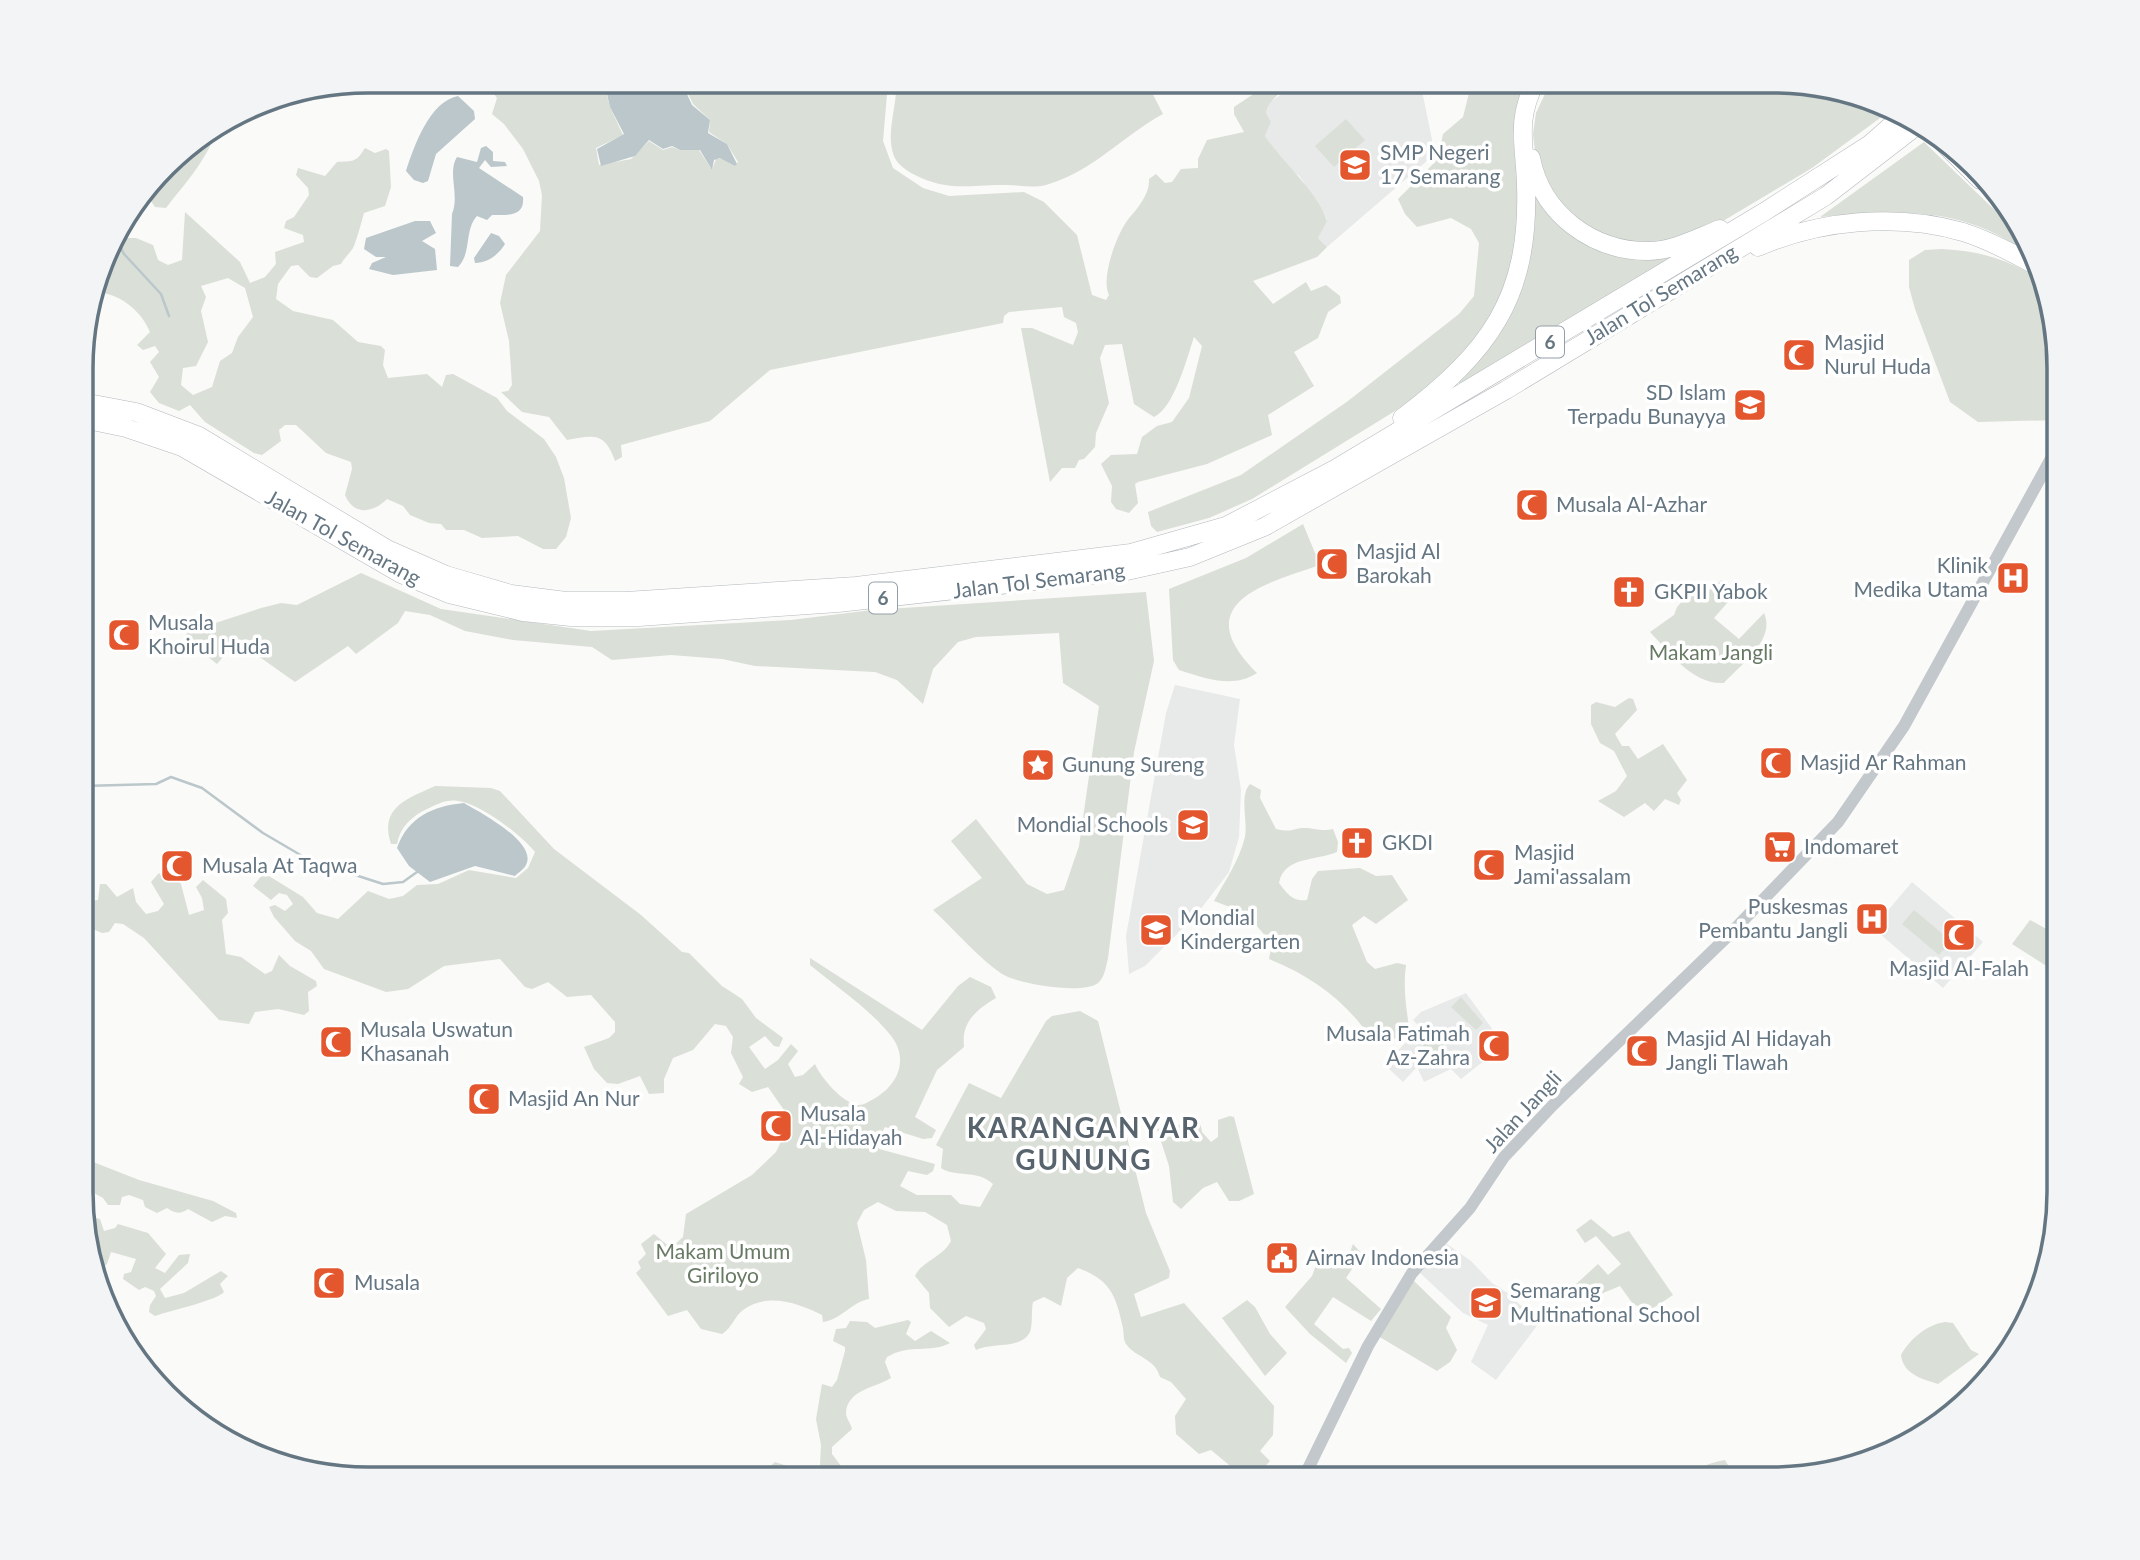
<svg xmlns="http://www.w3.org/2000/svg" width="2140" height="1560" viewBox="0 0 2140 1560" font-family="Lato,sans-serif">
<rect width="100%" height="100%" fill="#fafaf8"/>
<path fill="#e8e9e9" d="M1308,81H1360L1366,84L1374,81H1420L1435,154L1327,247L1318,238L1327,219L1323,212L1300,177L1283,162L1265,136L1271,122L1266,113L1270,102L1296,84Z
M1175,685L1240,699L1234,745L1241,790L1239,837L1229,872L1197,914L1145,966L1129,974L1126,936L1166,713Z
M1912,882L1983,942L1943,988L1873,928Z
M1466,993L1504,1045L1461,1079L1451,1069L1424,1082L1417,1067L1403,1082L1389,1069L1394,1063L1390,1059L1420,1027L1413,1020L1421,1012Z
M1447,1244L1471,1261L1492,1283L1509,1294L1539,1323L1496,1380L1471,1362L1488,1325L1463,1313L1420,1273Z"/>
<path fill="#dadfd7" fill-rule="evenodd" d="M485,81H512L524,84L530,81H603L610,107L623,135L596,148L599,165L631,159L649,141L663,150L672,147L680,150H699L712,170L716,159L722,158L735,166L738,162L727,144L709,132L710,120L693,104L682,81H1146L1163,114C1124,135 1093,171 1049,184C1035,189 1021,185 1007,185C969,184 950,193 913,174C906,170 897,164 894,156C885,133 898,105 896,81L888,83L883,141L893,168L923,188L949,196L1024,192L1044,202L1077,235L1092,295L1106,300L1109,295C1100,278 1118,230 1130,217C1139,207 1150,193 1149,179L1156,174L1165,183L1172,182L1181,169L1198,168V159L1207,140L1244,132L1234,114V107L1273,81H1308C1292,85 1270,94 1266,113L1271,122L1265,136C1282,162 1318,192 1327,221L1318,238L1327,247L1317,257L1253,281L1273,304L1306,282L1311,291L1326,285L1340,296L1341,303L1328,312L1318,338L1294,352L1314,386L1268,415L1272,435L1207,464L1138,482L1135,484L1138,503L1129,513L1116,509L1111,502L1112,486L1101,464L1111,455L1137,454L1142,437L1157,426L1172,422L1189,398L1202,346L1194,337C1187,358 1174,408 1154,417L1134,404L1122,344L1105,345L1100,358L1109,403L1096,433L1095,447L1084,459L1079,460L1075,468H1062L1050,482L1021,328H1032L1073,345L1078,332L1076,323L1064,317L1062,307L1009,312L1004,316L1003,323L770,370L710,421L621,445L622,457L615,461C605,432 594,435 567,440L549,417L522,412L501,392L508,391L512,385L509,341L500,303L506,275L540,231L542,195L539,181L523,149L504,124L492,114L497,98Z
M1472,81H1527L1513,134L1520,217L1513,266L1492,316L1474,343L1421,395L1252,499L1209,518L1157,532L1151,526L1148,512L1241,475L1348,401L1459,314L1474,296L1479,243L1471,229L1451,218L1417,227L1405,214L1398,199L1438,159L1443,134L1463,117Z
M1551,81H1791L1865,96L1891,110L1812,168L1708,230L1674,243L1620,244L1564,213L1536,161L1533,134L1536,113Z
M1346,119L1365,140L1334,167L1315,146Z
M217,128C208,159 186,182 166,208L155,207L146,194L178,152Z
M1924,142L2031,245L2034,258C1966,205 1901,210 1820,217Z
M365,148L375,153L386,149L389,151L391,187L385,206L364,213C361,224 358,235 354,246C352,251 345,257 341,264L333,266L317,278L310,277L298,265L291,266L278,284L276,299L293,311L333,320L358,342L381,346L385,350L383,365L388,378L427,374L442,387L446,375L453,374L497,398L507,411L544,439L556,457L564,478L571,518L566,537L556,549H543L518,536L482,538L464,530H446L441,524L429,523L410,515L403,506L387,499C374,512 354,517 345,495L352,469L351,462L326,453L296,425H285L279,430L281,441L262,455L254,453L205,422L190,405L179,411L159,403L150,392L159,377L150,362L159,352L155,346L143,350L137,345L150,332C141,310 119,293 95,292L108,249L116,245L113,237L118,230L122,238H136L153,245L158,260L168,265L182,260L185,212L240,262L250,283L265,277L276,264L275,252L304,242L303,235L284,228L286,221L294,217L309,195L308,188L296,175L298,168L325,176L337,162C353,161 356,163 365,148ZM228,278L245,288L253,317L238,337L232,353L220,361L212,387L193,395L181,385L183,368L196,366L208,342L201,311L206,297L201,286Z
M1528,175C1582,247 1583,259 1677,257L1460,384L1457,379L1473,367L1502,328Z
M1942,249C1979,251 2010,259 2041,281L2059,349V420L1978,422L1950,402L1915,309L1909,287V260L1925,250Z
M1303,524L1320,565C1263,584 1187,604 1257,673C1233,689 1204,678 1179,670L1173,660L1169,589L1246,558Z
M361,573L441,609L591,631L791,620L872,610L1146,592L1154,661L1134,752L1108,958C1106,966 1105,977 1098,983C1083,995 1018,984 1002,974C977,957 956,931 933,910L982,878L951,841L976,819L1027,884L1047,894L1064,890L1079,846L1099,706L1063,683L1059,633L976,637L958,642L933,669L923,704L897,680L875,672L755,666L722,659L671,655L612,660L592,647L513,640L465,631L430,615L405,611L398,623L356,654L348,646L295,682L237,641L217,664L184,638L188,632L261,608L281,603L297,605Z
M1722,580L1728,602L1714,618L1739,639L1764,613C1776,640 1741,664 1724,683C1693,685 1670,653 1650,632L1674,615L1677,607L1698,584L1707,592Z
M1629,698L1633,699L1637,710L1615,734L1622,746H1629L1638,759L1663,744L1687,780L1677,793L1681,800L1679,805L1665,799L1654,811L1645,803L1624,817L1598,801L1616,791L1627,776L1614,751L1600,743L1591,724V705L1596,702L1615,707Z
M1250,784L1261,790L1260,798L1276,829C1293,833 1293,828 1304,828C1316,828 1321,832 1333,829L1338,842L1337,852C1316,861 1284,856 1279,883C1287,894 1293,902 1307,900L1312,879L1318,871L1360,868L1376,876L1392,875L1408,900L1376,924L1364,916L1352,925L1367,962L1375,969L1397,963L1406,965C1403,988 1406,1006 1409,1027L1398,1040L1383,1034L1373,1042C1349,1003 1312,976 1269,959L1272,944L1246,913L1214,901C1226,879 1239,861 1245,837C1248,821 1239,796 1250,784Z
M435,786L491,788L500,791L554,849L641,915L682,952L689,953L722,986L742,999L756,1018L783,1038L779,1047L774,1046L765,1036L749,1047L765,1069L778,1060L791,1044L798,1051L788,1064L795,1077L803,1075L815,1064C821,1078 842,1102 857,1105C864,1106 871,1100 877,1097C899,1083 908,1059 892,1037C870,1009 838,988 810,965V958L922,1030L958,986L970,977L991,987L996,998C976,1010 961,1022 964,1047L937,1070L915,1117L936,1130L932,1138L923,1139L885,1127L878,1139L879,1149L935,1164L933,1171L927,1175L908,1171L900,1186L917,1195H951L960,1204L980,1207L993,1184C977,1169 956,1178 941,1168L943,1149L936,1145L969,1083L1001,1098L1046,1021L1052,1016L1080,1011L1098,1021L1146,1213L1170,1271L1169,1278L1134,1294L1141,1317L1184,1303L1274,1406L1273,1435L1260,1451L1270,1461L1254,1479H1246L1211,1450L1199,1454L1176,1434L1175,1416L1186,1399L1171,1382L1160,1377C1155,1358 1136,1358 1126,1344C1123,1339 1124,1334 1123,1328C1116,1296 1111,1280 1078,1268L1067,1278L1061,1306L1044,1297L1033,1302C1031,1311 1033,1324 1030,1332C1021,1350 991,1342 976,1350L974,1345L986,1329L984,1323L966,1316L949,1327L930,1308L929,1293L915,1276C922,1261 943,1257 951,1241L947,1225L925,1212L896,1211L878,1202L864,1210L857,1223L866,1260L869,1299C852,1302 840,1320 823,1322L822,1315C798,1303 767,1292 743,1310C734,1317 732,1328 722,1334L701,1329L687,1310L668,1316L636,1273L641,1268L638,1262L646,1254L641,1244L654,1234L671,1248L683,1237L686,1214L752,1175L776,1152L786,1131V1113L768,1087L752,1092L739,1084L743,1077L731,1053L733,1037L726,1026L715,1024L693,1050L673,1058L664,1079V1093L649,1094L640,1076L618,1084L607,1083L594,1069L584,1047L609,1038L615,1032V1022L591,995L567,997L548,982L532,989L525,987L500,959L444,966L408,989L386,992L324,969L311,951L295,941L274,917L269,907L275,905L285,911L293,904L287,895L279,893L271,900L253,886L264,873L303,897L317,913L338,919L368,891L389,899L403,896L417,885L438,884L469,870L516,878L528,868L535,852C520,834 481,804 458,801C446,799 438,804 427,809C412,816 400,827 397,844H391C379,807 407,799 435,786Z
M159,873L165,880H178L181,884L189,915L204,910L202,898L196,887L203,880L226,899L228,913L222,920L226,954L241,957L265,974L272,971L279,955L290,966L316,981L317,986L308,992L309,1011L304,1015L278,1009L255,1012L249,1024L219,1020L144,938L123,924L115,923L109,932L102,933L83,925V902L98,900L100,884H106L117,897L133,888L136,902L146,914L158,911L164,904L151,882Z
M1914,910L1951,941L1939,955L1902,924Z
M2030,920L2059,936V974L2012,944Z
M1461,997L1483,1023L1476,1030L1451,1007Z
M1441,1027L1451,1038L1429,1060L1419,1050Z
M1230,1116L1234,1117L1254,1194L1239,1201H1229L1217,1182L1203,1188L1181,1209L1173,1202L1169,1166L1157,1129L1200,1121L1202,1132L1211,1142L1218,1137V1120Z
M83,1158L139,1180L213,1201L236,1213L237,1218L225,1216L212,1222L188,1209C179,1215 175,1213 167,1208L157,1213L145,1207L143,1200L129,1195L122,1197L120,1205H108L103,1198L83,1187Z
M83,1215L100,1219L104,1231L115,1228L118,1224L148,1233L166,1254L155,1268L165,1273L179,1255L190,1254L188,1263L160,1289L165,1298L184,1293L221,1271L228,1276L220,1284L224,1292C218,1300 169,1311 155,1316L149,1312L150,1305L156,1296L154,1291L145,1287L139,1290L123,1279L124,1274L131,1272L136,1259L111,1252L107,1264L97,1271L83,1229Z
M1591,1219L1613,1237L1629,1231L1673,1295L1649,1311L1633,1304L1620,1286L1586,1300L1575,1285L1598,1264L1608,1275L1621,1264L1596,1236L1585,1243L1576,1230Z
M1353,1244L1364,1256L1358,1260L1346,1278L1381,1309L1371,1321L1333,1297L1314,1324L1343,1349L1349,1348L1352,1353L1346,1363L1310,1334L1285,1307L1312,1276L1318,1260L1346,1263Z
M1413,1280L1451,1317L1446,1328L1457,1350L1450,1362L1437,1371L1378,1336Z
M1247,1300L1255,1307L1270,1334L1287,1353L1265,1376L1222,1318Z
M908,1320L911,1322L906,1334L915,1341L931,1331L950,1343C929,1354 911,1343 887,1357L885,1362L891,1378C878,1387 847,1389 846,1413C846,1418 851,1424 852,1429L832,1447V1454L841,1466L840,1473L833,1478L820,1465L821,1445L816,1419L822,1384L832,1387L837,1380L845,1351V1347L833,1341L836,1329L846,1328L850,1321L867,1322L875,1328Z
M1945,1322L1953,1323L1971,1350L1979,1354L1938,1384C1922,1379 1903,1374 1901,1355C1910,1339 1926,1325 1945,1322Z
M1725,1460L1734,1475L1744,1473L1751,1479H1670C1689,1474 1705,1463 1725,1460Z
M775,1462L790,1467L799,1479H768L772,1474L767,1469Z"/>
<path fill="#bbc7cb" d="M604,81H681L692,105L710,120L708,133L727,144L737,164L735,166L720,158L714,160L712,170L700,150H680L672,146L663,149L649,140L635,156L601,166L597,149L624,134L610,107Z
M458,96L474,111L475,119L436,154L428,181L423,183L414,180L406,171C414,146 430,101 458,96Z
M486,146L493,152V161L505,162L507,166L491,167L485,160L479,168L523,197C525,217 507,215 492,215L487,220L477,216C464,230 472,253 458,267L450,266L452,214C460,195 447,173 457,157L477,162L481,148Z
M415,221H430L436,233L422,241L435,249L437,270L393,275L369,269L372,263L386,257H376L364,249L366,238Z
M491,233L499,236L505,244C499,254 488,263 475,263L474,258Z
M464,803C479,812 538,842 526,865C524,869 518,873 515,876L475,866L430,882L409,866L397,848C408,817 433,806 464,803Z"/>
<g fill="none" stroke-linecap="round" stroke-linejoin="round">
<path stroke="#bbc7cb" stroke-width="2.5" d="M114,235L124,254L161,294L169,316
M83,786L156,784L171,777L202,788L263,833L309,860L383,884L403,882L417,872"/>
<defs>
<path id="motorway" d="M1931,131L1980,180
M1531,158C1542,214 1592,251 1648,251C1673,251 1697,238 1720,229
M1758,247C1820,220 1897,213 1963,232C1988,240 2013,253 2036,266
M83,402L136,412L199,436L387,549L446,575L511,594L566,601H626L856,586L1131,553L1226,526L1335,469L1764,212L1870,144L1902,116
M1402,418C1489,352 1530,298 1526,185C1525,144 1515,121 1536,81
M83,419L126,428L182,447L401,574L449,594L523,612L571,617H639L838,603L1127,571L1190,557L1264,527L1506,390L1826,196L1918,125"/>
</defs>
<use href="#motorway" stroke="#b4b9bd" stroke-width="19"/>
<path stroke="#c3c8cc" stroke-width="12" d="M1303,1479L1368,1346L1412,1273L1470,1208L1504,1157L1552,1106L1729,935L1838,822L1904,726L2059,444"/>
<use href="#motorway" stroke="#fff" stroke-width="18"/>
</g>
<defs>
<symbol id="school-square" viewBox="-11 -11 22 22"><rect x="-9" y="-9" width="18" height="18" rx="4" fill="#e4572e" stroke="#fff"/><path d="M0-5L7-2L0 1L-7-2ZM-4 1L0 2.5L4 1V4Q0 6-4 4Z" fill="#fff"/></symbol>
<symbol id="mosque-square" viewBox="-11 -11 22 22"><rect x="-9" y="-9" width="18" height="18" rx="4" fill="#e4572e" stroke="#fff"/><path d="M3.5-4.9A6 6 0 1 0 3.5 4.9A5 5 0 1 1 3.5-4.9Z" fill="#fff"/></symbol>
<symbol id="hospital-square" viewBox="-11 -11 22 22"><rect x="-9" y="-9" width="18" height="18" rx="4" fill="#e4572e" stroke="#fff"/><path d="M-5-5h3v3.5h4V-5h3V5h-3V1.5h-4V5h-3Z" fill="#fff"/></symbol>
<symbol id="church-square" viewBox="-11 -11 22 22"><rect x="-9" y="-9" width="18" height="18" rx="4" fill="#e4572e" stroke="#fff"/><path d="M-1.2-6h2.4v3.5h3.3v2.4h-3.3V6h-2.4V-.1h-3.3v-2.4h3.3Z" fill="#fff"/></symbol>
<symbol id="sight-square" viewBox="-11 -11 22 22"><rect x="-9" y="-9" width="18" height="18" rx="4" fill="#e4572e" stroke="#fff"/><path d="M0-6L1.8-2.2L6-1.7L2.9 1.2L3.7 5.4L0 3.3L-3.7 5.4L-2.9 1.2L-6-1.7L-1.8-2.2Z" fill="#fff"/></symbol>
<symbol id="supermarket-square" viewBox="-11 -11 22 22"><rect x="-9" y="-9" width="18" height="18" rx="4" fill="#e4572e" stroke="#fff"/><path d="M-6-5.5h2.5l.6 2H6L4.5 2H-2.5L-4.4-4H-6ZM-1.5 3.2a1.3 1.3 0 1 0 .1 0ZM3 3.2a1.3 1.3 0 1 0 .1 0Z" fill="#fff"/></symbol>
<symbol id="civic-square" viewBox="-11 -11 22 22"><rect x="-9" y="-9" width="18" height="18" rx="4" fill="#e4572e" stroke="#fff"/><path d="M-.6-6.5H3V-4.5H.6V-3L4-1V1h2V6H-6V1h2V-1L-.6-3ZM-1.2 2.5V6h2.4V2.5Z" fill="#fff"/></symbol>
</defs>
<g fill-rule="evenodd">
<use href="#school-square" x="1336" y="146" width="38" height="38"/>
<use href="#mosque-square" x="1780" y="336" width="38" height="38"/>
<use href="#school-square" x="1731" y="386" width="38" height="38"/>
<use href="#mosque-square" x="1513" y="486" width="38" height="38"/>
<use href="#mosque-square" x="1313" y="545" width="38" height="38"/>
<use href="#hospital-square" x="1994" y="559" width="38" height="38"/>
<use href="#church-square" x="1610" y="573" width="38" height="38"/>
<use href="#mosque-square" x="105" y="616" width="38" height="38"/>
<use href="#mosque-square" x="1757" y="744" width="38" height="38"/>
<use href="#sight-square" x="1019" y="746" width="38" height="38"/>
<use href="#school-square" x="1174" y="806" width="38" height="38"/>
<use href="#church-square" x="1338" y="824" width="38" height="38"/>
<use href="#supermarket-square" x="1761" y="828" width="38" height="38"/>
<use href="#mosque-square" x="1470" y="846" width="38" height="38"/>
<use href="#mosque-square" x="158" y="847" width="38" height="38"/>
<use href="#hospital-square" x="1853" y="900" width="38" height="38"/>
<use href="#school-square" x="1137" y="911" width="38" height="38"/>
<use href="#mosque-square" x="1940" y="916" width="38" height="38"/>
<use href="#mosque-square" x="317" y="1023" width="38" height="38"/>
<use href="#mosque-square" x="1475" y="1027" width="38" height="38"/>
<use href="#mosque-square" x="1623" y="1032" width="38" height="38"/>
<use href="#mosque-square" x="465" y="1080" width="38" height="38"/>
<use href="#mosque-square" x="757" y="1107" width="38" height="38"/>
<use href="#civic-square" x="1263" y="1239" width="38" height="38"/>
<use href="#mosque-square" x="310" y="1264" width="38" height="38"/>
<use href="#school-square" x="1467" y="1284" width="38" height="38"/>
</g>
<g text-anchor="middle" stroke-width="7" stroke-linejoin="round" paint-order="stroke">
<g fill="#fff" stroke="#939fa8" stroke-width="2">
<rect x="1536" y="326.5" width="28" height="31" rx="5"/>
<rect x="869" y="582.5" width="28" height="31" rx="5"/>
</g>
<g font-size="19" font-weight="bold" fill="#657683">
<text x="1550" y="349">6</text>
<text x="883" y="605">6</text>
</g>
<g font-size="21" fill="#657683" stroke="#fff" text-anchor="start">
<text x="1380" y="160">SMP Negeri<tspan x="1380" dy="24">17 Semarang</tspan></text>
<text x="1824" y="350">Masjid<tspan x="1824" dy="24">Nurul Huda</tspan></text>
<text x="1726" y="400" text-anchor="end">SD Islam<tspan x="1726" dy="24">Terpadu Bunayya</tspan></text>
<text x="1556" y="512">Musala Al-Azhar</text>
<text x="1356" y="559">Masjid Al<tspan x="1356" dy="24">Barokah</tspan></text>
<text x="1988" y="573" text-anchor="end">Klinik<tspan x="1988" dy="24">Medika Utama</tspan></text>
<text x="1654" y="599">GKPII Yabok</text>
<text x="148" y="630">Musala<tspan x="148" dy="24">Khoirul Huda</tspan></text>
<text x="1800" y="770">Masjid Ar Rahman</text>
<text x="1062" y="772">Gunung Sureng</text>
<text x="1168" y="832" text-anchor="end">Mondial Schools</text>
<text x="1382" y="850">GKDI</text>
<text x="1804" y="854">Indomaret</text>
<text x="1514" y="860">Masjid<tspan x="1514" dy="24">Jami'assalam</tspan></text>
<text x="202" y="873">Musala At Taqwa</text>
<text x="1848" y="914" text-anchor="end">Puskesmas<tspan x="1848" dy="24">Pembantu Jangli</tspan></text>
<text x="1180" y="925">Mondial<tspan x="1180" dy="24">Kindergarten</tspan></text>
<text x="1959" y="976" text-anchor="middle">Masjid Al-Falah</text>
<text x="360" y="1037">Musala Uswatun<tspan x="360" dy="24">Khasanah</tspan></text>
<text x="1470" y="1041" text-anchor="end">Musala Fatimah<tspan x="1470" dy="24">Az-Zahra</tspan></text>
<text x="1666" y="1046">Masjid Al Hidayah<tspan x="1666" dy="24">Jangli Tlawah</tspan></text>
<text x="508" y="1106">Masjid An Nur</text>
<text x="800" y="1121">Musala<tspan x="800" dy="24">Al-Hidayah</tspan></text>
<text x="1306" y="1265">Airnav Indonesia</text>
<text x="354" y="1290">Musala</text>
<text x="1510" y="1298">Semarang<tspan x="1510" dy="24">Multinational School</tspan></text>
</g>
<g font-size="21" fill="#657683" stroke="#fff">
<text transform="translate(1661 295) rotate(-31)" y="7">Jalan Tol Semarang</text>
<text transform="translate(343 538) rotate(29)" y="7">Jalan Tol Semarang</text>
<text transform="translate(1039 581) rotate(-7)" y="7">Jalan Tol Semarang</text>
<text transform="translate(1523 1112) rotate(-47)" y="7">Jalan Jangli</text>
</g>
<g font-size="21" fill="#687a64" stroke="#fff">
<text x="1711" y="660">Makam Jangli</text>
<text x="723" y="1259">Makam Umum<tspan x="723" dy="24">Giriloyo</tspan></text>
</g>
<g font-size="28" font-weight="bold" letter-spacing="2" fill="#57646e" stroke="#fff">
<text x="1084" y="1138">KARANGANYAR<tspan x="1084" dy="32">GUNUNG</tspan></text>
</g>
</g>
<path d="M0 0H2140V1560H0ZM368 93H1772A275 275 0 0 1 2047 368V1192A275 275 0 0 1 1772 1467H368A275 275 0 0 1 93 1192V368A275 275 0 0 1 368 93Z" fill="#f3f4f5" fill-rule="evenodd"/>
<path fill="none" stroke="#657683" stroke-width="3.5" d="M368 93H1772A275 275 0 0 1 2047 368V1192A275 275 0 0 1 1772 1467H368A275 275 0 0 1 93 1192V368A275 275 0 0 1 368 93Z"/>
</svg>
